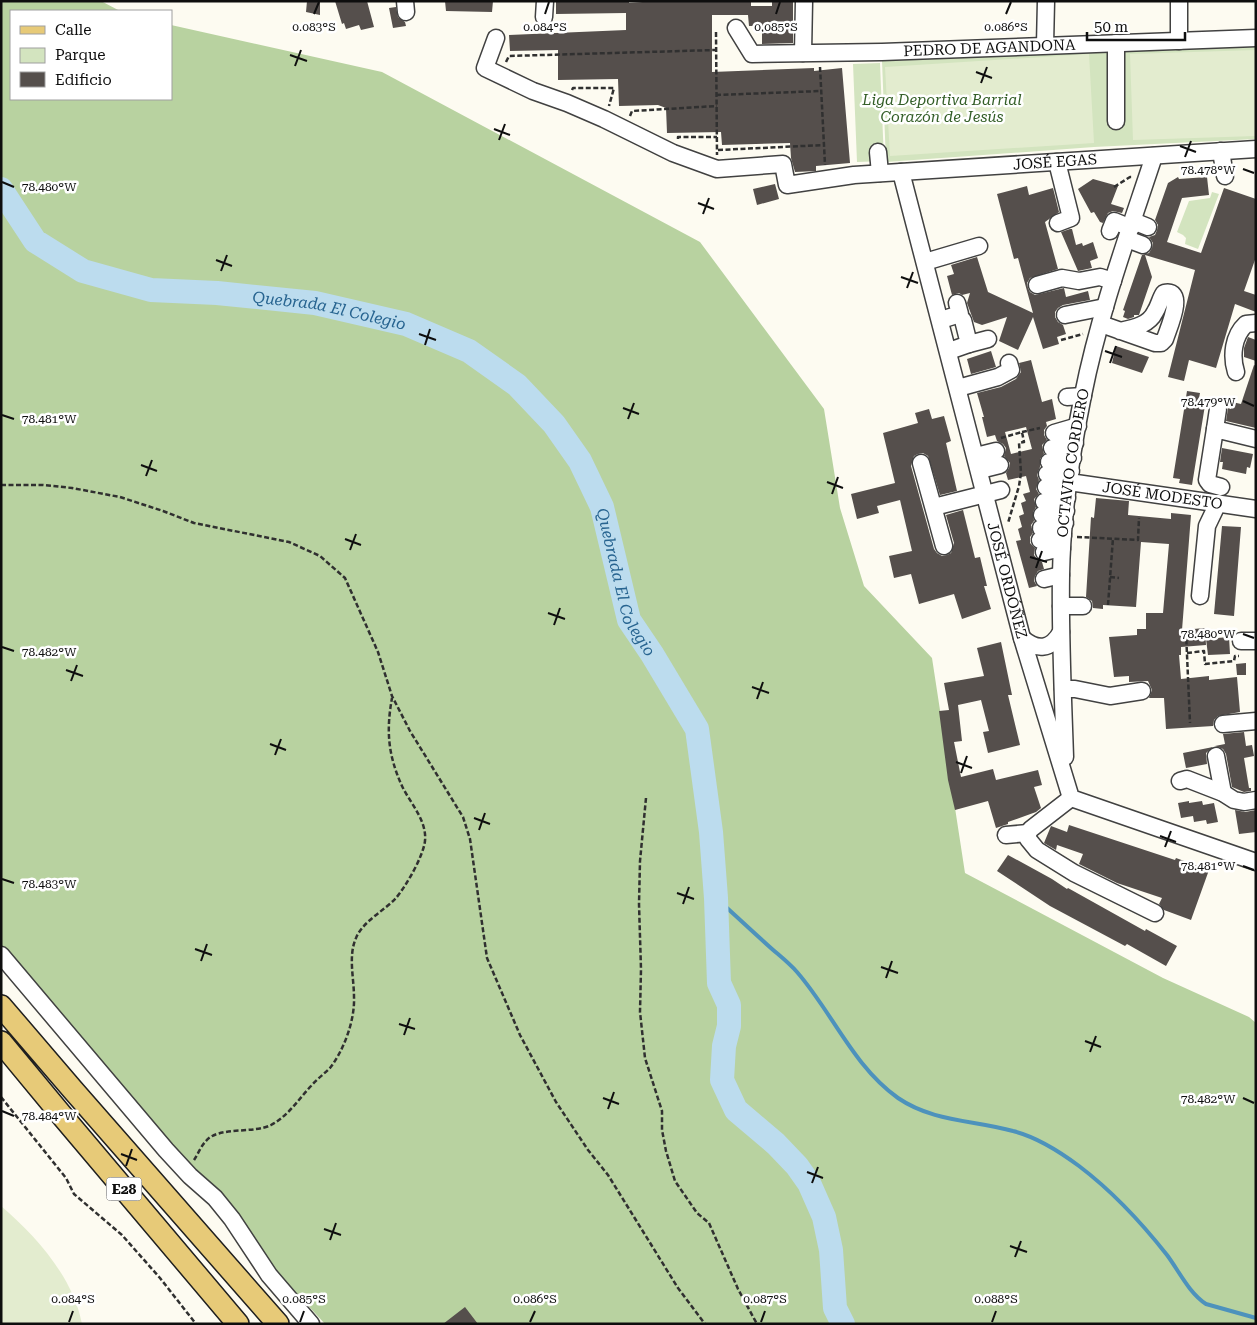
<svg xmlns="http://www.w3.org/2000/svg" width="1257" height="1325" viewBox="0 0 1257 1325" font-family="'Roboto Serif',serif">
<rect width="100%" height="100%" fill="#fdfbf1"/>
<path fill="#d3e4bf" d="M1256,45V139L1094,147L886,162L882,61Z
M880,63L884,161L857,162L853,64Z
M1212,192L1219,194L1198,249L1185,244L1186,238L1183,235L1177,232L1189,201L1210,198Z"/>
<path fill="#b8d2a0" d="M1,1H101L120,11H11V99H171V25L382,72L700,242L824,409L840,508L864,586L932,658L965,873L1163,978L1249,1017L1256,1023V1324H325L235,1226L1,950Z"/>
<path fill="#e3eccf" d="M1256,50V136L1133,140L1130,54Z
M1089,54L1094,143L890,156L885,67Z
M1,1206C36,1236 73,1277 82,1324H1Z"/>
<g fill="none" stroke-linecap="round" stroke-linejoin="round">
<path stroke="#4d92bc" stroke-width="4" d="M716,898C735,915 753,932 772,949C780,956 789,963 797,972C832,1012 853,1066 898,1098C933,1122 974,1120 1013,1131C1037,1137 1059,1151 1079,1166C1112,1191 1141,1222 1167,1255C1179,1271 1189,1293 1206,1304L1256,1318"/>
<path stroke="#bcdcee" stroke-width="24" id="s1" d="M1,189L35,241L83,271L151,290L217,293L315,303L406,324L469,351L517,385L554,424L580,461L602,507L629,620L652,654L697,729L711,832L716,898L719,983L729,1005V1026L724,1046L722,1080L736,1110L776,1144L797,1166L809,1183L824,1217L831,1250L835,1308L843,1324"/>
</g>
<path fill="#554f4c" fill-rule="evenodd" d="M307,1H320V15L306,12Z
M335,1H367L374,27L361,30L359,25L346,29L344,23L342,24Z
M445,1H493L492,12L446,11Z
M556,1H629V3L656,1H751V6H772V1H793V43L762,44V26H749L748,15H712V72L814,68V71L842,68L850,163L816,166V171L795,172L791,158L790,143L722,145L721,132L667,133L666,108L658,105L619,106L618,79L558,80V50L510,51L509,35L626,30V13L556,14Z
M396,7L398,17L405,22L406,26L393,28L389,8Z
M1178,177L1179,179L1207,177L1209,195L1182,198L1167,242L1201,253L1224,188L1256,199V257L1244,291L1256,295V312L1235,304L1216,368L1189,360L1184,381L1168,377L1195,270L1145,255L1152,277L1139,315H1134V317L1128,319L1123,317L1125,311L1123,310L1142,255L1149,253L1152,248L1153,243L1149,237L1155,235L1157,230L1158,225L1155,220L1168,183Z
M1093,179L1118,186L1111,204L1124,208L1122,213L1113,211L1108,213L1103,223L1100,222L1094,212L1091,213L1078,189Z
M775,184L779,199L757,205L753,189Z
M1027,186L1029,195L1053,188L1059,212L1045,222L1058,269L1030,278L1027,283L1028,288L1030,292L1035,295L1064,288L1066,297L1088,291L1090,300L1063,305L1058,308L1055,312V317L1058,322L1063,325L1066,334L1057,337L1059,344L1043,349L1033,317L1018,350L999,341L1007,317L982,325L974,322L967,303L970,293L962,295L959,293L952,295L947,276L954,274L951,265L977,257L988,292L1033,313L1018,258L1014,259L997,194Z
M1070,229H1072L1076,245L1082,243L1083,246L1093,242L1098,258L1090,261L1092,268L1078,271L1061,232Z
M1248,337L1256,340V361L1244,357V348Z
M1116,346L1149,357L1142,373L1112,363Z
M991,351L996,367L971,374L967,359Z
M1031,360L1042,402L1052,399L1056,419L1046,422L1047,426L1044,430V435L1047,440L1042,445L1044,454L1040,459V467L1037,475L1039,480L1036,489L1039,494L1034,499L1036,507L1033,512L1034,521L1031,525L1033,533L1030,537V543L1035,548L1034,555L1037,559L1042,562L1044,569L1038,571L1035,576L1034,581L1037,586L1029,588L1016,541L1021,540L1018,529L1022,527L1019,516L1024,514L1021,503L1026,501L1023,494L1030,492L1026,476L1008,480L1006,473L1009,468L1010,463L1004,456L1006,448L1003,444L997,441L995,435L987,437L982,417H984L977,393L1001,387L1016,379L1021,372L1019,363ZM1026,427L1032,449L1011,454L1005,432Z
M1254,365L1256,366V428L1226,421L1228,408L1231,409L1232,402L1241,404Z
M1187,391L1200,393L1199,398L1206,399L1192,485L1179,483L1180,479L1173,478Z
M929,409L932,419L944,416L951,441L946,443L957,491L940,495L928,456L923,453L918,454L914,456L911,466L934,549L937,553L942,556L947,555L951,553L954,543L946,515L963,510L975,558L980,557L987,586H984L991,609L962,619L954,594L919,604L911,574L894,578L889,556L912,551L900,500L877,506L879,513L857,519L851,494L895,483L883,433L918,423L915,413Z
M1222,448L1253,454L1250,468L1247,467L1246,474L1222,469L1223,462H1220Z
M1096,498L1129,501L1128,515L1171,519V513L1191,515L1182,630L1205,628L1206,645L1181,647V655H1179L1181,679L1209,676V680L1237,677L1240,712L1218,716L1214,720L1213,726L1166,729L1164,698H1149L1152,690L1148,681L1129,682V676L1114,677L1109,637L1137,635V629H1146V613H1163L1169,544L1141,542L1136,607L1103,605V609L1093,608L1092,601L1086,597L1091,517L1094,518Z
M1222,526L1241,527L1234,616L1214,614Z
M1229,637L1230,654L1208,655L1206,639Z
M1001,642L1012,695H1008L1020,745L988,753L983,732L989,731L981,700L958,705L962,741L954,742L961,777L993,769L996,780L1038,770L1042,785L1034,787L1041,808L1036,812L1008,822V824L996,828L988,801L955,810L948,780L939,711L949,710L944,683L984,676L977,648Z
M1246,663V675H1237L1236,664Z
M1244,732L1246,746L1252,745L1254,756L1244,758L1249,788H1251V791L1244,792L1232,787L1226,754L1223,749L1215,746L1225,744L1223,734Z
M1213,747L1206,753L1207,764L1186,768L1183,753Z
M1189,801V803L1202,801L1203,805L1214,803L1218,822L1207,824L1206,820L1194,822L1193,816L1181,818L1178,803Z
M1235,810L1245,812L1256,810V832L1239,834Z
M1069,825L1175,860L1176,858L1209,870L1191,920L1164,910L1159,904L1162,898L1117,883L1079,864L1083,854L1057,845L1056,850L1044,843L1051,826L1067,832Z
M1008,855L1052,879L1067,889L1068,888L1145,931L1146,929L1177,946L1166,966L1127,944L1125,946L1050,906L997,871Z
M465,1307L478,1324H443Z"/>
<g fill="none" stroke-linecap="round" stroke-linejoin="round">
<defs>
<g id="minor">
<path d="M405,1L406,12"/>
<path d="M544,17L545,1"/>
<path id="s2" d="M736,28L752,54L882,52L1256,38"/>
<path id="s3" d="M496,38L485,68L533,91L567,103L604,119L673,153L717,169L783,164L787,185L854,175L1256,149"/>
<path d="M1179,41V1"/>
<path d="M1116,43V121"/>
<path d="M1045,45L1046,1"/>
<path d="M803,53L804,1"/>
<path d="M1221,151L1225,176"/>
<path d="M878,152L880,173"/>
<path d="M1057,162L1071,218L1058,223"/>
<path id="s4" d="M901,172L1022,638L1071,798L1256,862"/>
<path d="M1133,221L1148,227"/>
<path d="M1110,231L1114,221L1131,228"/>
<path d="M1127,239L1143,245"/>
<path d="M925,262L979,246"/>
<path d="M1037,285L1062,278L1079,281L1100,277L1113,281"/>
<path d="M1065,315L1105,307"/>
<path d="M944,319L960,314L957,303"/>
<path d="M1101,324L1155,343H1161L1165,339C1168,329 1187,288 1164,293C1160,299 1159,306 1155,312C1149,325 1134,328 1120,331"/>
<path d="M969,344L988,339"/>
<path d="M949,351L969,344L963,320"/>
<path d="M1236,372C1231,356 1233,336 1246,324L1256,323"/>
<path d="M958,388L998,377L1011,370L1009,363"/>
<path d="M1067,397L1083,396"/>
<path d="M1215,429L1218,409"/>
<path d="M1054,433L1078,426"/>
<path d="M1052,448L1075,443"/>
<path d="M976,456L996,451"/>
<path d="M1049,462L1073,458"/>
<path d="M921,463L944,546"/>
<path d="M980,470L1000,465"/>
<path d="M1047,474L1071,471"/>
<path id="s5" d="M1046,487L1069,482L1256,509"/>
<path d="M1221,487L1210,484L1207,480L1215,429L1256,439"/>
<path d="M1044,502L1067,498"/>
<path d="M934,507L1001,490"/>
<path d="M1042,515L1066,511"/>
<path d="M1041,528L1065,523"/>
<path d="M1040,540L1063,535"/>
<path d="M1044,552L1062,548"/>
<path d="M1044,579L1061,575"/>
<path d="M1200,596L1207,526L1218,503"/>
<path d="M1061,606H1083"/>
<path d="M1022,638C1037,651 1051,650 1061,632"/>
<path d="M1241,641H1256"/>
<path d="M1063,689H1075L1110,696L1142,691"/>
<path d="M1223,724L1256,721"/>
<path d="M1216,756L1223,793"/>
<path id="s6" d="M1065,757C1063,696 1060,636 1061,575C1062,515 1071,454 1083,395C1099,314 1128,235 1154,156"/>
<path d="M1180,781L1187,779L1223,793L1234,800L1244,802L1256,800"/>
<path d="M1071,798L1031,829L1028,833V839L1037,850L1074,873L1155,913"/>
<path d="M1006,835L1028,833"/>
<path d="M1,955L166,1150L190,1176L215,1198L232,1219L269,1275L311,1324"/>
</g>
<path id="major" d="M1,1006L73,1090L278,1324
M1,1042L64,1118L238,1324"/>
</defs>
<use href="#minor" stroke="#414141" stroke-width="19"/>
<use href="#major" stroke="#1f1f1f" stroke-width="24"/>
<path stroke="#303030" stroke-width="2.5" stroke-dasharray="5 2.5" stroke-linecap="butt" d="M716,32L717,155
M506,62L509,56L716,50
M820,67L825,165
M572,90L573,88H614L609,106
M716,95L821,91
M630,116L632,111L717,106
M678,139V137H717
M718,150L824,145
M1114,187L1130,177H1133
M1061,340L1083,334
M1022,432L1040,428
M1001,438L1022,432L1024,442L1019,443L1021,473L1019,486L1008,523
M1,485H43L72,488L120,497L163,511L194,523L289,542L320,556L345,578L378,652L392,696L410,731L463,817L470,839L487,958L520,1035L556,1102L588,1150L608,1175L678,1288L705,1324
M1077,537L1138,540L1139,518
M1110,577L1119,578
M1108,605L1113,538
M1186,632L1190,723
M1187,653L1204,651L1205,664L1234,661L1235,656H1239
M646,798L640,861L639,904L641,969L640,1012L645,1058L662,1111V1130L666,1151L675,1181L697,1213L709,1223L738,1289L757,1324
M1,1097L66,1178L74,1194L122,1235L160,1278L196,1324
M194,1160C198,1154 201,1146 206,1141C218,1126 254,1134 271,1125C288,1116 298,1100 311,1086C317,1079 324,1074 330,1068C344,1050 355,1020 354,997C354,978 348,956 356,938C363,921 384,911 396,898C406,886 423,857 425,841C427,820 410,803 402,786C388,755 386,731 392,698"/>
<use href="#minor" stroke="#fff" stroke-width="16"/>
<use href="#major" stroke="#e7ca78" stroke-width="21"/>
</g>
<path fill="none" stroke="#0e0e0e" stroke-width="2" d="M314,14L319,2M545,14L549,2M776,14L780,2M1006,14L1011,2M290,55L307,61M295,66L301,50M976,72L992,78M981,83L987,67M494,129L510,135M499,140L505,124M1180,146L1196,152M1185,157L1191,141M1243,169L1254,173M2,182L14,187M698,203L714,209M703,214L709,198M216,260L232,266M221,271L227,255M901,277L918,283M907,288L913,272M419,334L436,340M425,345L430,329M1105,351L1122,357M1110,363L1116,346M1243,401L1254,406M623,408L639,414M2,415L14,419M628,419L634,403M141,465L157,471M146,476L152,460M827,482L843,488M832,494L838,477M345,539L361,545M350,550L356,534M1030,557L1047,562M1036,568L1042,551M548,613L565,619M554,625L560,608M1243,634L1254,638M2,647L14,651M66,670L83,676M71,681L77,665M752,687L769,693M757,699L763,682M270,744L286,750M275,755L281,739M956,762L972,768M961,773L967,756M474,818L490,824M479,830L485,813M1160,836L1176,842M1165,847L1171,831M1243,866L1254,870M2,879L14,883M677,893L694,899M683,904L689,887M195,949L212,955M201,961L207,944M881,967L898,973M886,978L892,961M399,1024L415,1029M404,1035L410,1018M1085,1041L1101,1047M1090,1052L1096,1036M603,1098L619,1104M1243,1098L1254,1103M608,1109L614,1092M2,1111L14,1116M121,1154L137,1160M126,1166L132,1149M807,1172L823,1178M812,1183L818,1167M324,1229L341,1235M330,1240L336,1223M1010,1246L1027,1252M1015,1257L1021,1241M69,1322L73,1311M300,1322L304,1311M530,1322L535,1311M761,1322L765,1311M992,1322L996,1311"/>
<g text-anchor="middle" stroke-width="5" stroke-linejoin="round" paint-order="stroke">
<rect fill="#fff" stroke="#565656" stroke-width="1" x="106.5" y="1177.5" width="35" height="23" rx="4"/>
<g font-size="14" font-weight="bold" fill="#0e0e0e">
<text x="124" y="1194">E28</text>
</g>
<g font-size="15" fill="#0e0e0e" stroke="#fff">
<text dy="5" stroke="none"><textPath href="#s2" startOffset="268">PEDRO DE AGANDONA</textPath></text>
<text dy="5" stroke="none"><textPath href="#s3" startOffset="642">JOSÉ EGAS</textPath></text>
<text dy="5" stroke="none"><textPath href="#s6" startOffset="295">OCTAVIO CORDERO</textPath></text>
<text dy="5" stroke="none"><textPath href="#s5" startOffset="118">JOSÉ MODESTO</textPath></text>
<text dy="5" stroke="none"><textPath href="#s4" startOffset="422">JOSÉ ORDÓÑEZ</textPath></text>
</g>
<g font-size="15" font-style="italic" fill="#335e27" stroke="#fff">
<text x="942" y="105">Liga Deportiva Barrial<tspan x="942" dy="17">Corazón de Jesús</tspan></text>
</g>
<g font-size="16" font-style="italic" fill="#276490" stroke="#fff">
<text dy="6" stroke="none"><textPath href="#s1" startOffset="369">Quebrada El Colegio</textPath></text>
<text dy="6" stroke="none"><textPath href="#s1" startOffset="804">Quebrada El Colegio</textPath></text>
</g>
</g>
<g font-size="12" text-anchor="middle" fill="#0e0e0e" stroke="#fff" stroke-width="5" stroke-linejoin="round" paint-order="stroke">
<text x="314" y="31">0.083°S</text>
<text x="545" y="31">0.084°S</text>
<text x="776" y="31">0.085°S</text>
<text x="1006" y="31">0.086°S</text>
<text x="1208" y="174">78.478°W</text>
<text x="49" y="191">78.480°W</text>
<text x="1208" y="406">78.479°W</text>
<text x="49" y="423">78.481°W</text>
<text x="1208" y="638">78.480°W</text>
<text x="49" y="656">78.482°W</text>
<text x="1208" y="870">78.481°W</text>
<text x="49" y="888">78.483°W</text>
<text x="1208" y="1103">78.482°W</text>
<text x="49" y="1120">78.484°W</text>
<text x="73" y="1303">0.084°S</text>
<text x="304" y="1303">0.085°S</text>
<text x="535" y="1303">0.086°S</text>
<text x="765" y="1303">0.087°S</text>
<text x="996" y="1303">0.088°S</text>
</g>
<rect width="1257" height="1325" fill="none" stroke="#0e0e0e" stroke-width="5"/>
<rect x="10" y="10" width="162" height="90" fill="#ffffff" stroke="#9f9f9f"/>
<rect x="20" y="26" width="25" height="8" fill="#e7ca78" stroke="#9f9f9f"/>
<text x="55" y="35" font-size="15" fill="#0e0e0e">Calle</text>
<rect x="20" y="48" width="25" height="15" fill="#d3e4bf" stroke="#9f9f9f"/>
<text x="55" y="60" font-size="15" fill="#0e0e0e">Parque</text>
<rect x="20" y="72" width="25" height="15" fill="#554f4c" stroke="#9f9f9f"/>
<text x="55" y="85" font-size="15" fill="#0e0e0e">Edificio</text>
<path d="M1087 32v8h98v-8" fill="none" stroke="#0e0e0e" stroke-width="2.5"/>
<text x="1094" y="32" font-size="15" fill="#0e0e0e" stroke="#ffffff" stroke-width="4" paint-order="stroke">50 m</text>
</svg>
